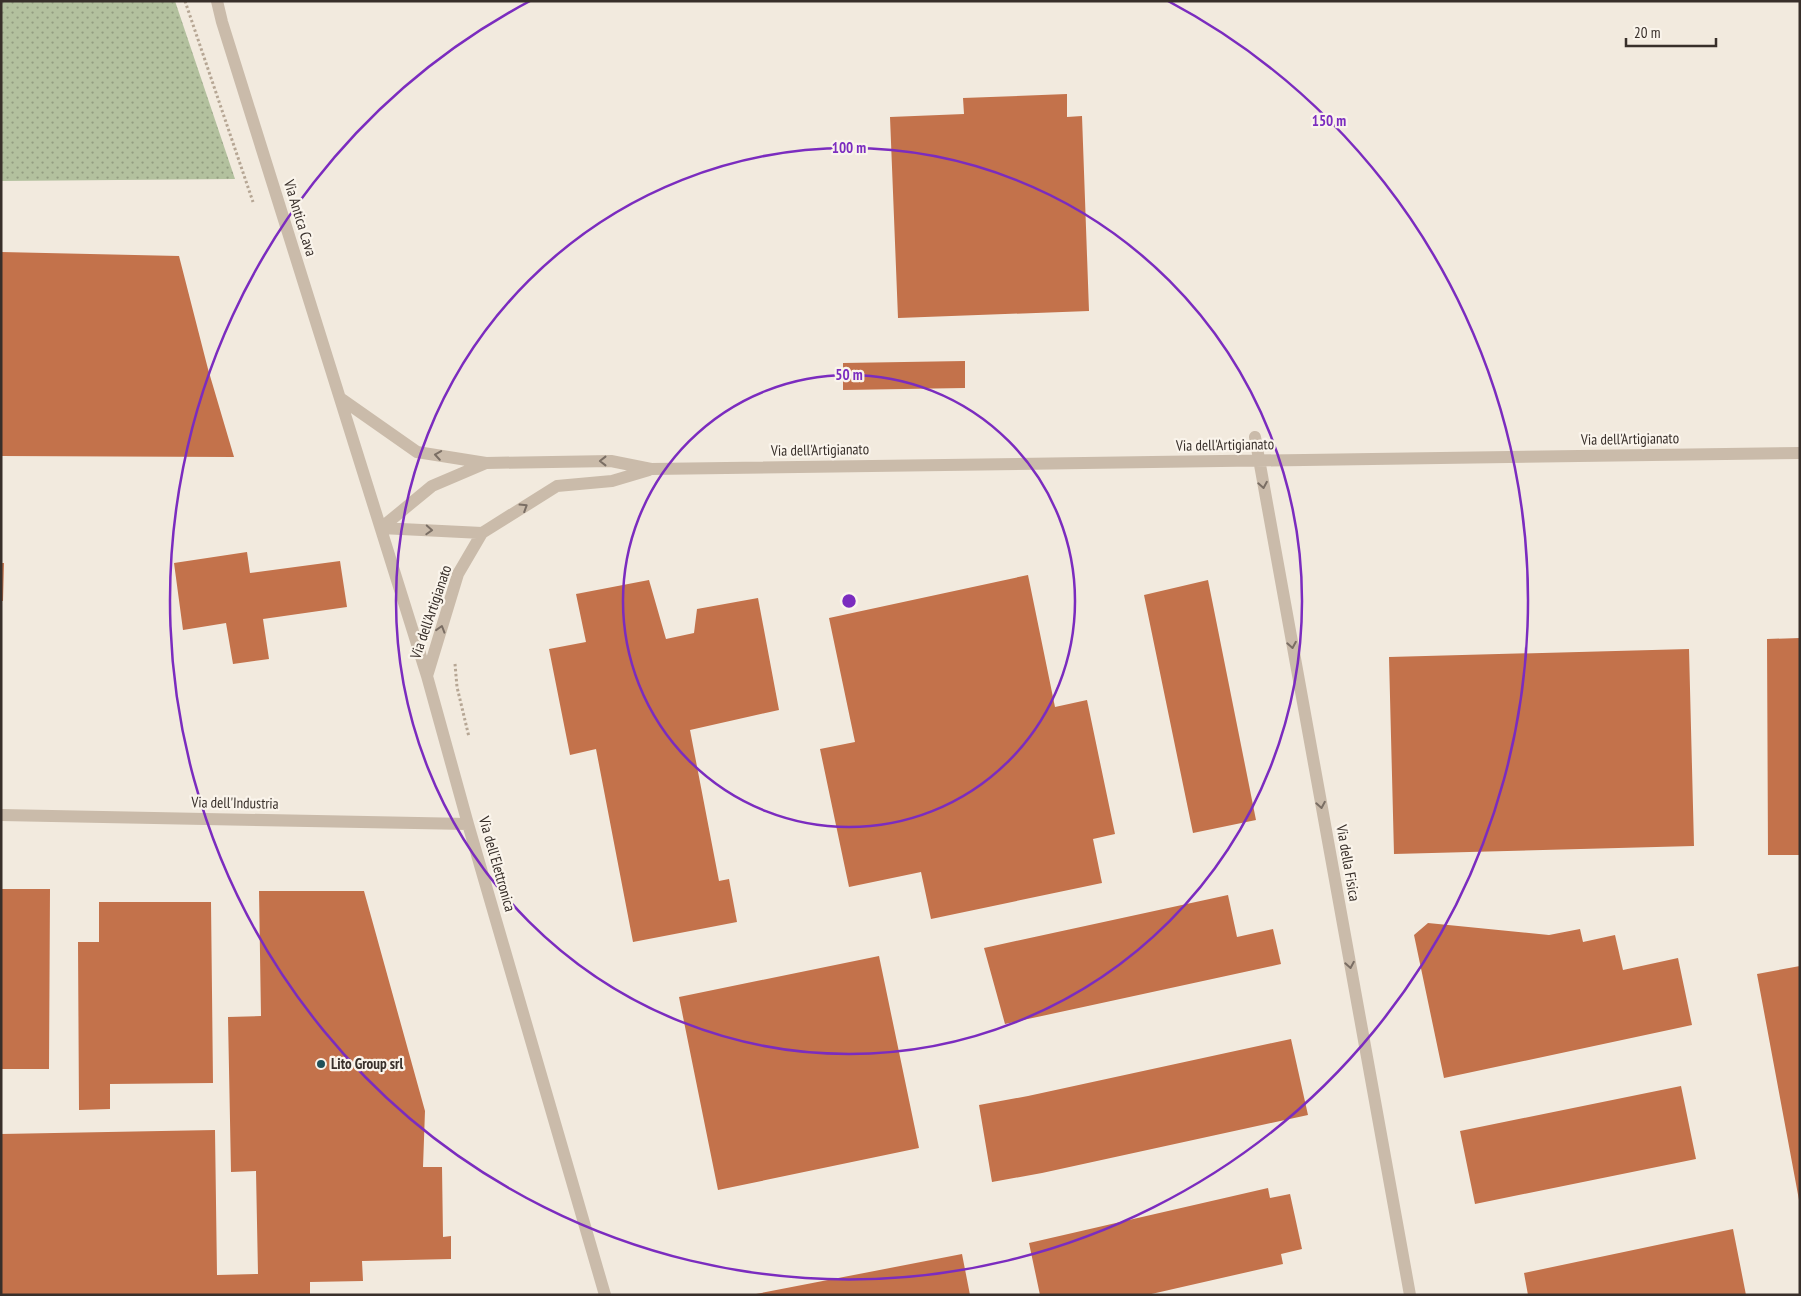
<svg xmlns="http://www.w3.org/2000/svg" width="1801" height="1296" viewBox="0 0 1801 1296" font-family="'PT Sans Narrow',sans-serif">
<defs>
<pattern id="grass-dots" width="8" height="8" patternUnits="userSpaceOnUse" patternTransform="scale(1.25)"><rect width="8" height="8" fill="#b3c19e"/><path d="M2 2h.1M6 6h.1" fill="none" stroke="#939d81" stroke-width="1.8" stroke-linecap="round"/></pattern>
</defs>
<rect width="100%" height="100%" fill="#f2eade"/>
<path fill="url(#grass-dots)" d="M1,1H175L235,179L1,181Z"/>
<path fill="#c3724b" d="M1067,94V117L1082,116L1089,311L898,318L890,117L964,114L963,98Z
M1,252L179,256L208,369L234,457L1,456Z
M965,361V388L843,390V363Z
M247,552L250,573L340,561L347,607L263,619L269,659L233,664L226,623L183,630L174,563Z
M1,563H4L3,601H1Z
M1028,575L1055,707L1087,700L1115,834L1093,839L1102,883L931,919L921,872L849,887L820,749L855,742L829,618Z
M649,580L666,639L694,633L697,609L758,598L779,710L690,730L719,881L729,879L737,922L633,942L596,749L570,755L549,649L586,642L576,594Z
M1208,580L1256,820L1193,833L1144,595Z
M1800,638V855H1768L1767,639Z
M1689,649L1694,846L1394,854L1389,657Z
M1,889H50L49,1069H1Z
M259,891H364L425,1111L423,1167H442L443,1237L451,1236V1259L362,1261L363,1281L310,1282V1295H1V1134L215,1130L217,1275L258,1274L256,1171L231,1172L228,1017L261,1016Z
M1228,895L1237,937L1273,929L1281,964L1005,1024L984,948Z
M99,902H211L213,1083L110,1084V1109L79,1110L78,942H99Z
M1428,923L1549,935L1580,929L1583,942L1615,935L1623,970L1678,958L1692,1025L1444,1078L1414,935Z
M879,956L919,1148L718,1190L679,997Z
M1800,966V1200H1799L1757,974Z
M1291,1039L1308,1115L1042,1173L992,1182L979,1105L1028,1096Z
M1681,1086L1696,1159L1475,1204L1460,1131Z
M1268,1188L1270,1198L1290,1194L1302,1249L1281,1254L1283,1264L1147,1295H1040L1029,1243Z
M1733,1229L1746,1295H1528L1524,1273Z
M962,1254L970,1295H756V1294Z"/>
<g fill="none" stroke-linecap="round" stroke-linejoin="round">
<path stroke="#b6a694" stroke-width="3" stroke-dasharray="2.5 2.5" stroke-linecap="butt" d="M185,1L253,202
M455,664L457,687L469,737"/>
<path stroke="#cabbaa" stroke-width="12" d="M217,1L222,22L427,676L468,824L605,1295
M340,398L417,452L486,463L611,461L651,469L1800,453
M1255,437L1410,1295
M381,528L432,486L486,463
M381,528L482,533
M427,676L458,574L482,533L557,486L612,481L649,470
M1,815L468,824"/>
</g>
<defs><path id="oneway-chevron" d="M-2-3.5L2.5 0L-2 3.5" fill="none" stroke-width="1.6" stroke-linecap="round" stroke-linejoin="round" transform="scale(1.25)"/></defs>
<g stroke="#7a6e64">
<use href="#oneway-chevron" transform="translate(438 455) rotate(-171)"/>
<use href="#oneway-chevron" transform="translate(603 461) rotate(-180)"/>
<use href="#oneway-chevron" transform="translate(1263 485) rotate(80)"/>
<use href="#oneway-chevron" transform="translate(524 507) rotate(-32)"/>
<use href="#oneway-chevron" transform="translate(429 530) rotate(3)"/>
<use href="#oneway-chevron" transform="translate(441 629) rotate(-73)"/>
<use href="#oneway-chevron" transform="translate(1292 645) rotate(80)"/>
<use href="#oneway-chevron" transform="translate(1321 805) rotate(80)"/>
<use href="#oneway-chevron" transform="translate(1350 965) rotate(80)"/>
</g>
<g fill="none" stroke="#7b2cbf" stroke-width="2.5">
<circle cx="849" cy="601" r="226"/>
<circle cx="849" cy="601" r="453"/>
<path d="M1168 1A679 679 0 1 1 530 1"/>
</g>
<circle fill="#205159" stroke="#faf4eb" stroke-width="2" cx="321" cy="1064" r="5"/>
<g text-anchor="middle" stroke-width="4.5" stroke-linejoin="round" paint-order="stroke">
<g font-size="15" fill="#382f2a" stroke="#faf4eb">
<text transform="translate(300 218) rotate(73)" y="5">Via Antica Cava</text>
<text transform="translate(1630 439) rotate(-1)" y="5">Via dell'Artigianato</text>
<text transform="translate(1225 445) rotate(-1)" y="5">Via dell'Artigianato</text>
<text transform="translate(820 450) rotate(-1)" y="5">Via dell'Artigianato</text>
<text transform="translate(431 612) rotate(-71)" y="5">Via dell'Artigianato</text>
<text transform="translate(235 803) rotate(1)" y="5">Via dell'Industria</text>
<text transform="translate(1348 863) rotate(80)" y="5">Via della Fisica</text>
<text transform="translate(497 864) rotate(74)" y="5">Via dell'Elettronica</text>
</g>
<g font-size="15" font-weight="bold" fill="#382f2a" stroke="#faf4eb" text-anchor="start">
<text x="331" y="1069">Lito Group srl</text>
</g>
</g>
<circle cx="849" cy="601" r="8" fill="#7b2cbf" stroke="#faf4eb" stroke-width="2.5"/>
<g font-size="15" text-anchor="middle" font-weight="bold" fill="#7b2cbf" stroke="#faf4eb" stroke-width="4.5" stroke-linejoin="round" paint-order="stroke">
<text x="1329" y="126">150 m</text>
<text x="849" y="153">100 m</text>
<text x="849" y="380">50 m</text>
</g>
<rect width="1801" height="1296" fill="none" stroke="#382f2a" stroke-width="5"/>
<path d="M1626 38v8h90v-8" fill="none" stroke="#382f2a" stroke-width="2.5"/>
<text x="1634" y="38" font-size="15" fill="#382f2a" stroke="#faf4eb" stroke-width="4" paint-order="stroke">20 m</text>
</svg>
